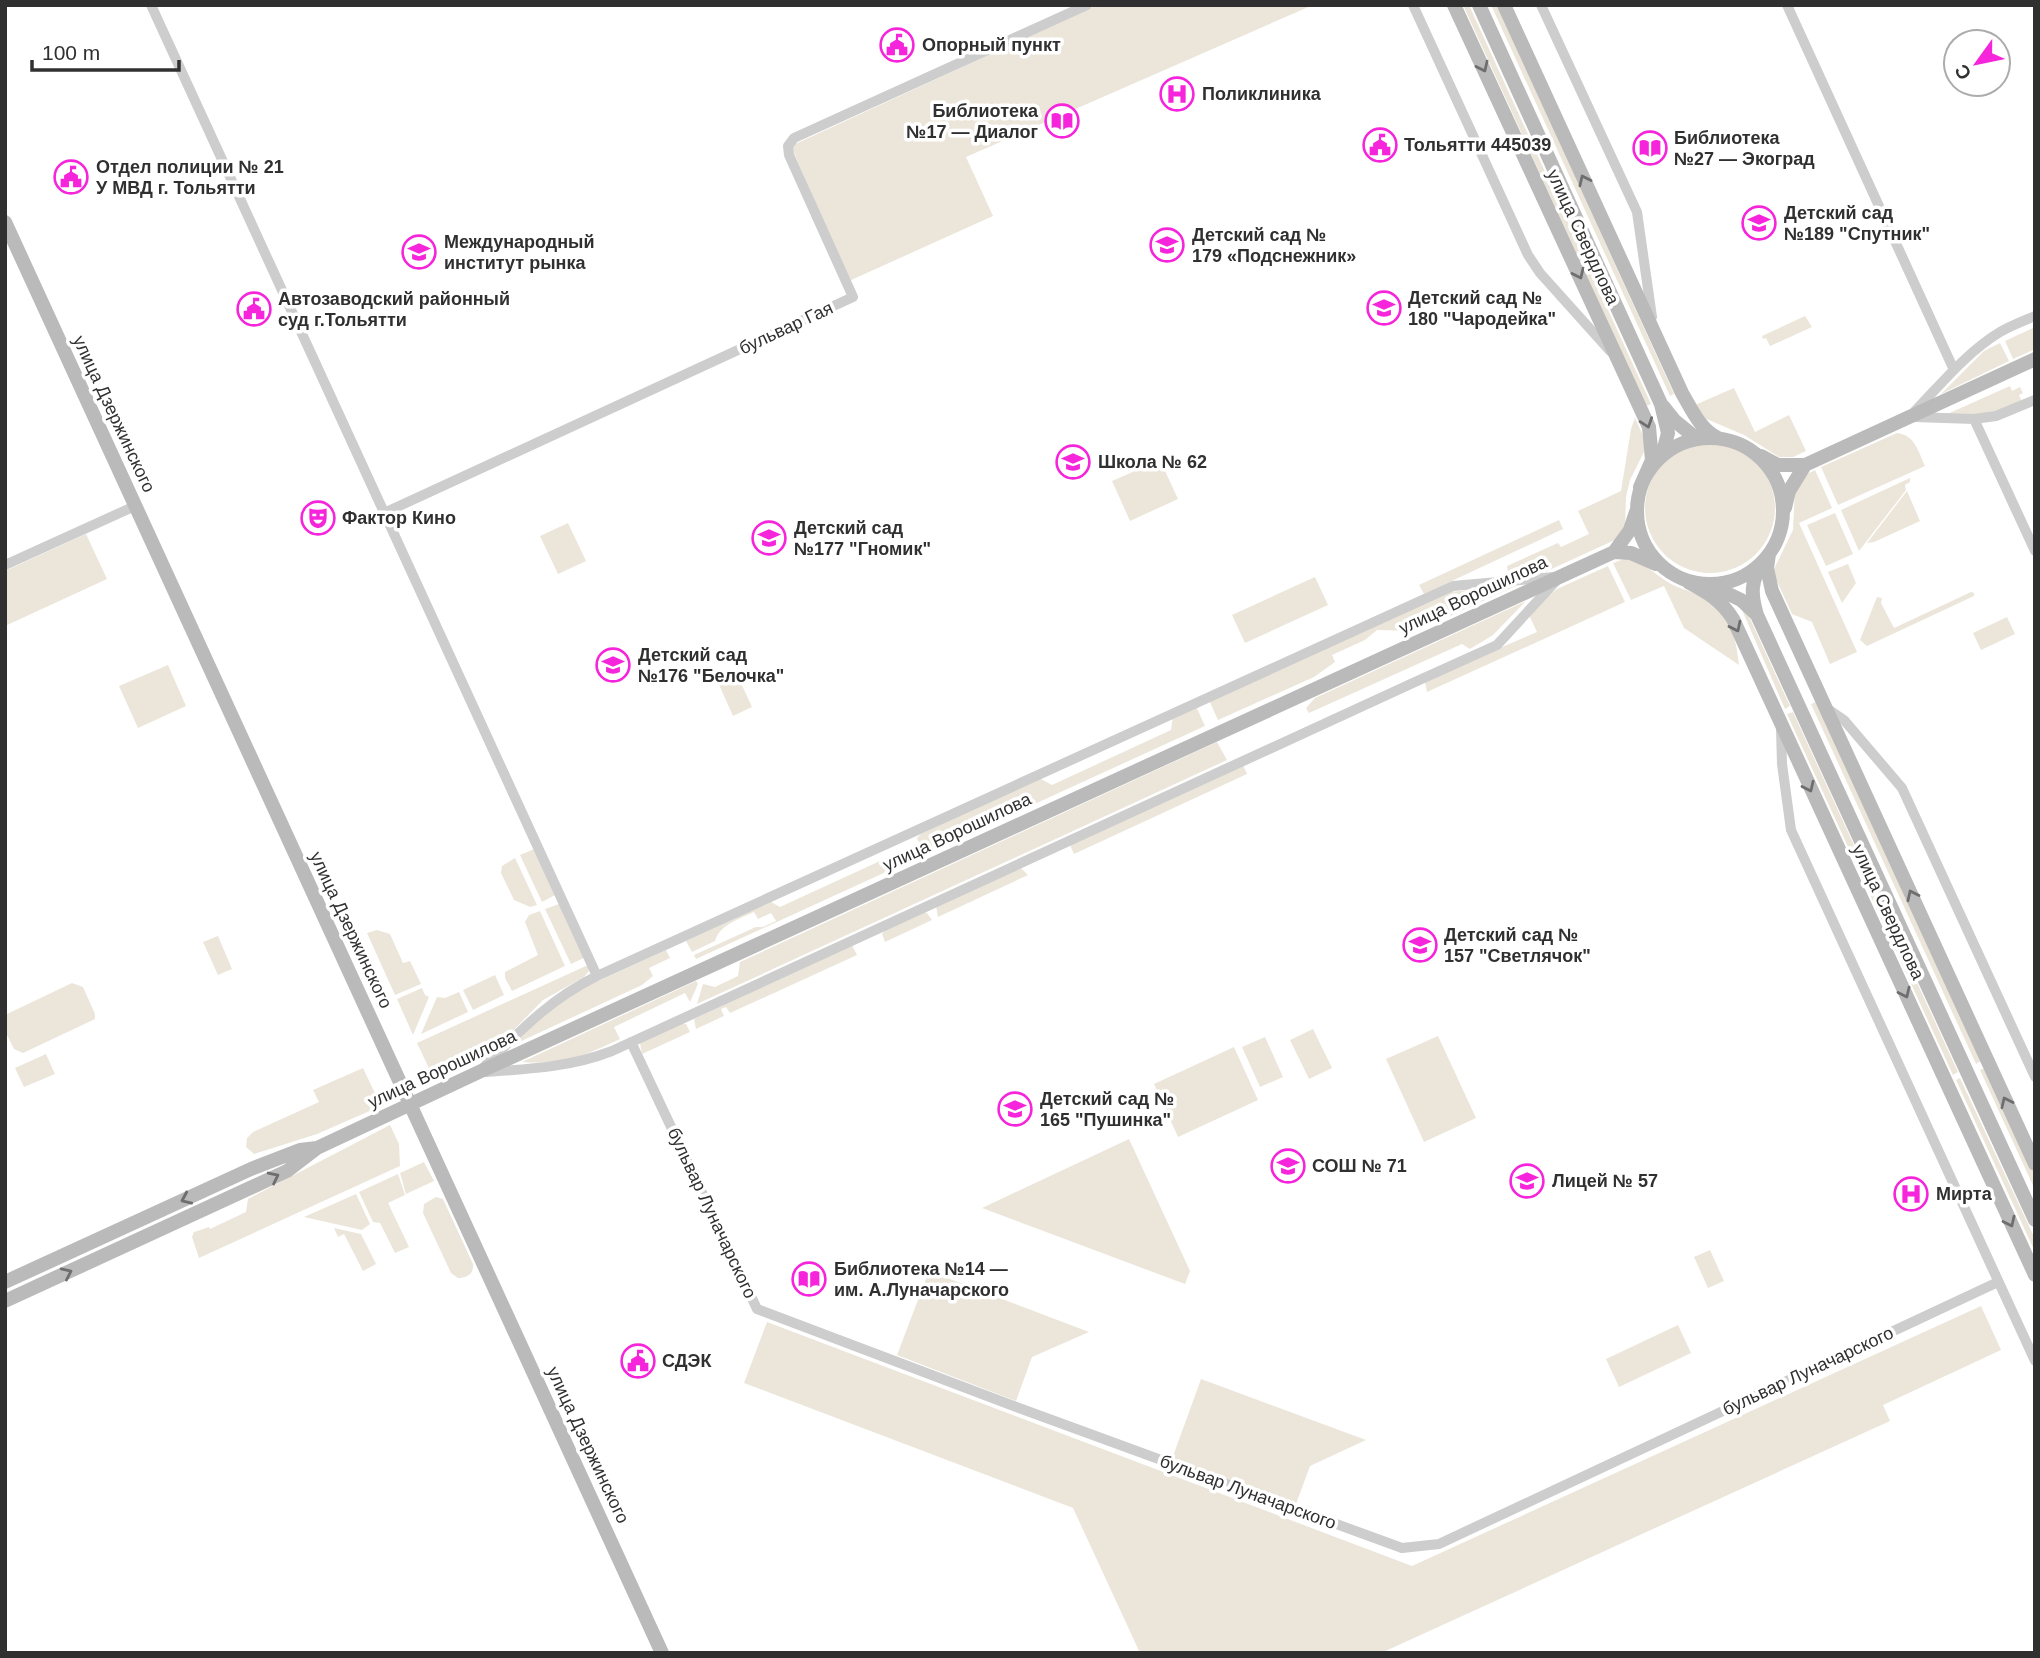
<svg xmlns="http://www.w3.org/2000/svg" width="2040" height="1658" viewBox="0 0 2040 1658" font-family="Arial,sans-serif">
<rect width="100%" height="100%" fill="#fff"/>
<path fill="#ece6da" d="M1097,5H1313L966,157L993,216L849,281L791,146Z
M1463,5H1469L1651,404L1646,406Z
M1491,5H1497L1674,394L1670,396Z
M1805,316L1812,327L1770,346L1766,338L1763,339L1762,336Z
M2035,327V349L2013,359L2005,341Z
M2000,343L2009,361L1941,394L1984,351Z
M2010,386L2012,391L2020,387L2023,393L2019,395L2022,402C1998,413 1971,416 1945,415Z
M1734,388L1755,432L1789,415L1806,451L1793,457H1779L1744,435L1704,418L1695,405Z
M1635,418L1645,440L1644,452L1630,480L1626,497L1625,527L1617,539L1545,572L1513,574L1508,572L1507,566L1558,543L1561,547L1589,534L1578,511L1621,491L1631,429Z
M1897,433C1915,435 1918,451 1925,466L1838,505L1821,467Z
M1645 508a65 65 0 1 1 130 0a65 65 0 1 1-130 0Z
M1160,460L1178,499L1130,521L1112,481Z
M1815,470L1832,508L1799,523L1857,652L1830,664L1812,622L1792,614L1776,579L1774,569L1793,530L1795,488L1801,477Z
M1910,478V482L1905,485L1906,490L1859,551L1841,510Z
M1907,491L1920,521L1874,542L1867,543Z
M1835,513L1853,554L1826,566L1807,525Z
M1559,520L1563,529L1424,594L1419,585Z
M568,523L586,561L558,574L540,536Z
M86,534L107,579L5,626V571Z
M1627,558C1649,565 1655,575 1673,585C1683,590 1694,592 1704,597C1730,609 1736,638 1739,665L1684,628L1664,586L1631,600L1613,563Z
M1848,564L1856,583L1842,603L1828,572Z
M1608,566L1625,602L1427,692L1425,682L1430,678L1537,632L1528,613L1557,589Z
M1315,577L1328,605L1245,643L1232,615Z
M1518,585L1417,631L1377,630L1365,640L1332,655L1335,662L1314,677L1218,720L1209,700L1450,592Z
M1971,592L1974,593V596L1867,646L1860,640L1877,597L1882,598L1881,603L1894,628Z
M1526,601L1493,635L1470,649L1462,644L1309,713L1306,708L1315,698Z
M1742,610L1747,612L1790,706L1785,709Z
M2007,617L2015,634L1981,650L1973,633Z
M168,665L186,706L138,728L119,686Z
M735,670L752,707L733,716L716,678Z
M1816,702L1981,1061L1976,1064L1811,704Z
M1196,706L1205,726L696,959L694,955L756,927H763L776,921L771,913L758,919L754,912C740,919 720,924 715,941L692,952L686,941L771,902L780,907L919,843L917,838L921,834L1039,778L1052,785L1171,730L1173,716Z
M1793,712L1958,1072L1953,1075L1787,714Z
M1217,742L1227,760L697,1004L703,984L715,987L738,976L740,962Z
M1243,765L1247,774L1074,854L1070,845Z
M534,849L555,895L542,902L520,855Z
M515,858L537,905L530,907L514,900L501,873L502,866Z
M1021,868L1028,875L938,917L936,906Z
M559,904L586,957L571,964L545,909Z
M540,911L565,966L512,991L505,978V972L538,955L525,922L529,915Z
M926,912L932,920L885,942L882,934L885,930Z
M377,930L390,934L403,963L410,961L421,984L395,995L367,933Z
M218,936L232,969L218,975L203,942Z
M852,945L857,955L730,1013L726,1007L721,1009L724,1016L696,1029L694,1019Z
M666,950L670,958L649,968L653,976L642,985L515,1044L542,1016L577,991Z
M588,965L589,971L584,977L543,1000L488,1056L435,1081L417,1043Z
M495,975L504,995L473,1010L463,990Z
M696,981L698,984L690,1002L685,993L614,1027L620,1039C583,1056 565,1065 522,1062Z
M72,983L83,987L95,1014V1019L23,1053L14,1049L5,1031V1015Z
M422,988L425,995L429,997L413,1035L397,999Z
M459,992L468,1012L421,1034L437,997L445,998Z
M682,1023L686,1024L690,1032L642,1054L640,1043Z
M1313,1029L1332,1068L1309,1079L1290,1040Z
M1438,1036L1476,1118L1424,1142L1386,1059Z
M1265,1037L1283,1077L1260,1087L1242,1047Z
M1234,1047L1258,1100L1178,1137L1154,1084Z
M46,1054L55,1074L24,1087L15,1068Z
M363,1068L381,1106L317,1134L254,1154L246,1147L247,1138L253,1132L319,1102L313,1090Z
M1985,1068L2035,1176V1190L1980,1070Z
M1960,1078L2035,1239V1252L1956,1080Z
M390,1125L399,1144L400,1166L199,1258L192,1237L194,1232L209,1227L210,1229L246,1212L248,1199Z
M1129,1139L1190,1271L1185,1284L982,1208Z
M424,1162L434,1181L406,1194L400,1173Z
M398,1174L405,1195L388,1203L409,1247L395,1253L380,1223L373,1222L359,1192Z
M356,1194L370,1224L362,1230L304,1217Z
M436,1197L443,1199L473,1264C474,1274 467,1278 458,1278L451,1273L423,1213L424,1204Z
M334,1228L361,1234L376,1264L363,1271L344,1234L338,1237Z
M1710,1250L1724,1281L1708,1288L1694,1257Z
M929,1271L1089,1332L1032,1357L1016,1401L897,1355Z
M1981,1306L2001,1350L1883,1405L1890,1421L1381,1653H1140L1073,1508L744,1383L767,1322L1412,1566Z
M1678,1325L1691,1353L1619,1387L1606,1359Z
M1201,1379L1366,1440L1310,1466L1296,1504L1172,1459Z"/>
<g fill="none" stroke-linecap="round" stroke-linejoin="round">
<path stroke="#cdcdcd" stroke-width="10" d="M151,5L597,976
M1413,5L1528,255L1540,273L1610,351
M1541,5L1637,212L1652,317
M1787,5L1954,370
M1915,411C1941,384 1967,352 2000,332C2010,326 2023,321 2035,316
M1914,417L1974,419L1996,416L2035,400
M1974,419L2035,551
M384,513L853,297L789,155L788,146L794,138L1087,5
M5,565L135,506
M1828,709L1844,720L1902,788L2035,1077
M1781,729L1782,764L1791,830L2035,1361
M631,1042L757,1309L1019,1408L1402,1548L1439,1544L1998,1282
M484,1067C521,1030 550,999 597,976L1453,586L1554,577
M486,1072C530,1069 571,1067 612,1051L1415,682L1497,645L1556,581"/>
<path stroke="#bababa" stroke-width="14" d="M1454,5L1649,427L1652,460L1640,487
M1479,5L1661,404L1668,433L1662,456
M1504,5L1682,393C1692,410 1700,429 1718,438
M5,222L662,1653
M1663,406L1675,421L1697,439
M1637 511a73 73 0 1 1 146 0a73 73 0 1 1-146 0Z
M1761,456L1778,465H1805L2035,359
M1785,508L1789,491L1805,465
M1614,552L1631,553L1656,564
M1769,554L1767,568L1772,591L2035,1164
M1763,563C1750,581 1751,595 1757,615L2035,1220
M1688,582C1707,592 1721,600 1733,619L2035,1275
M1712,586L1741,600L1756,614
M5,1282L251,1169L300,1150L317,1148
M5,1301L287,1171L317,1148L479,1072L1614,552L1630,530L1636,512"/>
</g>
<defs><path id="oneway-chevron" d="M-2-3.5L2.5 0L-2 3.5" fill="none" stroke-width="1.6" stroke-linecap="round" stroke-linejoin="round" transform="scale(1.75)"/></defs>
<g stroke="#6e6e6e">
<use href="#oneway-chevron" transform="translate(1483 67) rotate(65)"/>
<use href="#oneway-chevron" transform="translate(1584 180) rotate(-115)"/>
<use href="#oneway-chevron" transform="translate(1579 274) rotate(65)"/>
<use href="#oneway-chevron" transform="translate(1647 423) rotate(71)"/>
<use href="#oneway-chevron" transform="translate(1736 627) rotate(64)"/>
<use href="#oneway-chevron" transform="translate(1809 787) rotate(65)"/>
<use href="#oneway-chevron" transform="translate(1912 895) rotate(-115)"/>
<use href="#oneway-chevron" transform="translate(1905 993) rotate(65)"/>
<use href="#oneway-chevron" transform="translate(2006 1102) rotate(-115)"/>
<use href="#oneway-chevron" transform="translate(274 1177) rotate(-26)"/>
<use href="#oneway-chevron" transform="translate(186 1199) rotate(156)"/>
<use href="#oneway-chevron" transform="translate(2010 1222) rotate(65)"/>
<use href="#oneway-chevron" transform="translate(67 1273) rotate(-25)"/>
</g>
<defs>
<symbol id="civic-ring" viewBox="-11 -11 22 22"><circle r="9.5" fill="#fff" stroke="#f624da" stroke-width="1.5"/><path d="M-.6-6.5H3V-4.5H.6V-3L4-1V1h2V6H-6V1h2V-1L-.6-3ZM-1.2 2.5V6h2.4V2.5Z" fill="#f624da"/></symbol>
<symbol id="hospital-ring" viewBox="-11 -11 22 22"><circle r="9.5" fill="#fff" stroke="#f624da" stroke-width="1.5"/><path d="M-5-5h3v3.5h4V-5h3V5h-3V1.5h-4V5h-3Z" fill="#f624da"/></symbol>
<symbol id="library-ring" viewBox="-11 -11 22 22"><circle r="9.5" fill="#fff" stroke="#f624da" stroke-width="1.5"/><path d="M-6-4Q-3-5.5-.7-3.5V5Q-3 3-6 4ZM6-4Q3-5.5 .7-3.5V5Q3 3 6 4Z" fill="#f624da"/></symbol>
<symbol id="school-ring" viewBox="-11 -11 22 22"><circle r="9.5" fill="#fff" stroke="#f624da" stroke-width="1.5"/><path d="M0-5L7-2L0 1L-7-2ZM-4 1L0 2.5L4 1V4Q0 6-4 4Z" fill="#f624da"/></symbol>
<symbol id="university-ring" viewBox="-11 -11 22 22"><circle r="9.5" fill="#fff" stroke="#f624da" stroke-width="1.5"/><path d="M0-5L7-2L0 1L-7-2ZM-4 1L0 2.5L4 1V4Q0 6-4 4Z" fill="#f624da"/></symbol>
<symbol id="theatre-ring" viewBox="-11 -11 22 22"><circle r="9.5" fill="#fff" stroke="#f624da" stroke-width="1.5"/><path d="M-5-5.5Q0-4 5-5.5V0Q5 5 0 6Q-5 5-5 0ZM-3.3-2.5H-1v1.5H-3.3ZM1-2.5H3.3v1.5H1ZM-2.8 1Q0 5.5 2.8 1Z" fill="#f624da"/></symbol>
</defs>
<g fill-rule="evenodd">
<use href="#civic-ring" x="878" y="26" width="38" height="38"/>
<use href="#hospital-ring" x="1158" y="75" width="38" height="38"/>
<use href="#library-ring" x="1043" y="102" width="38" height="38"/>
<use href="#civic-ring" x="1361" y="126" width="38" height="38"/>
<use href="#library-ring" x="1631" y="129" width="38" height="38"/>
<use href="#civic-ring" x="52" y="158" width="38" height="38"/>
<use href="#school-ring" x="1740" y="204" width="38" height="38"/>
<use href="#school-ring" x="1148" y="226" width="38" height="38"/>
<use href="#university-ring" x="400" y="233" width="38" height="38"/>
<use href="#school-ring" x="1365" y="289" width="38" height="38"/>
<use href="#civic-ring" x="235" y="290" width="38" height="38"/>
<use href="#school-ring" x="1054" y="443" width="38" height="38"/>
<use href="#theatre-ring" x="299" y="499" width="38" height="38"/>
<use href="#school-ring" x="750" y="519" width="38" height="38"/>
<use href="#school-ring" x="594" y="646" width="38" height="38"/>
<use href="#school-ring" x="1401" y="926" width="38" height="38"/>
<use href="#school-ring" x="996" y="1090" width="38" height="38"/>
<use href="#school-ring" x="1269" y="1147" width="38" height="38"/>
<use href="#school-ring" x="1508" y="1162" width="38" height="38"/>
<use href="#hospital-ring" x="1892" y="1175" width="38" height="38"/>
<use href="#library-ring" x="790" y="1260" width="38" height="38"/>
<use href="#civic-ring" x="619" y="1342" width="38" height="38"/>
</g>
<g text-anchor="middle" stroke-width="7" stroke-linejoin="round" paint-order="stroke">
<g font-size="18" font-weight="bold" fill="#303030" stroke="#fff" text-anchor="start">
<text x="922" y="51">Опорный пункт</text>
<text x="1202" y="100">Поликлиника</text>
<text x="1038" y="117" text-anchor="end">Библиотека<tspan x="1038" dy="21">№17 — Диалог</tspan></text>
<text x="1674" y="144">Библиотека<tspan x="1674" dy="21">№27 — Экоград</tspan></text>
<text x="1404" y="151">Тольятти 445039</text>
<text x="96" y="173">Отдел полиции № 21<tspan x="96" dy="21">У МВД г. Тольятти</tspan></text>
<text x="1784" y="219">Детский сад<tspan x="1784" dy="21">№189 "Спутник"</tspan></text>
<text x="1192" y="241">Детский сад №<tspan x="1192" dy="21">179 «Подснежник»</tspan></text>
<text x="444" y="248">Международный<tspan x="444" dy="21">институт рынка</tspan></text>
<text x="1408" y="304">Детский сад №<tspan x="1408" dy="21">180 "Чародейка"</tspan></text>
<text x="278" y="305">Автозаводский районный<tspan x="278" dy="21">суд г.Тольятти</tspan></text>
<text x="1098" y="468">Школа № 62</text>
<text x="342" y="524">Фактор Кино</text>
<text x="794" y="534">Детский сад<tspan x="794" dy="21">№177 "Гномик"</tspan></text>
<text x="638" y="661">Детский сад<tspan x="638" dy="21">№176 "Белочка"</tspan></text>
<text x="1444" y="941">Детский сад №<tspan x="1444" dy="21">157 "Светлячок"</tspan></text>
<text x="1040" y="1105">Детский сад №<tspan x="1040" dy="21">165 "Пушинка"</tspan></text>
<text x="1312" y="1172">СОШ № 71</text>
<text x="1552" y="1187">Лицей № 57</text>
<text x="1936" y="1200">Мирта</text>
<text x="834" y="1275">Библиотека №14 —<tspan x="834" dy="21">им. А.Луначарского</tspan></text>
<text x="662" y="1367">СДЭК</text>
</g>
<g font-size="18" fill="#303030" stroke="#fff">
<text transform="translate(1583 237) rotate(65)" y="6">улица Свердлова</text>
<text transform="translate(786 328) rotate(-25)" y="6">бульвар Гая</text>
<text transform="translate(114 414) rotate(65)" y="6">улица Дзержинского</text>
<text transform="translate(1473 595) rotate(-25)" y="6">улица Ворошилова</text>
<text transform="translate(957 832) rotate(-25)" y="6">улица Ворошилова</text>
<text transform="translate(1888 912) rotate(65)" y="6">улица Свердлова</text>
<text transform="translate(351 930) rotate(65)" y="6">улица Дзержинского</text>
<text transform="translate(442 1069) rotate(-25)" y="6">улица Ворошилова</text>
<text transform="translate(712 1213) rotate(65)" y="6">бульвар Луначарского</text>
<text transform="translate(1808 1371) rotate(-25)" y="6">бульвар Луначарского</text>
<text transform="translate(588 1445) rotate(65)" y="6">улица Дзержинского</text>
<text transform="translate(1248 1492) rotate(20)" y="6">бульвар Луначарского</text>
</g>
</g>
<rect width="2040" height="1658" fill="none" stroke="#303030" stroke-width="14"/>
<g transform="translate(1977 63) rotate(237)"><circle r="33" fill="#ffffff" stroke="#acacac" stroke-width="2"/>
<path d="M0-5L12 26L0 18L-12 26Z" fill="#f624da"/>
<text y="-10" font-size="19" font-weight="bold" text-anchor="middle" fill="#303030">С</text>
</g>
<path d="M32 60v10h147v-10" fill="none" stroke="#303030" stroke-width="3.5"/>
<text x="42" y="60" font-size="21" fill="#303030" stroke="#ffffff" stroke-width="5" paint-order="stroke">100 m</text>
</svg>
